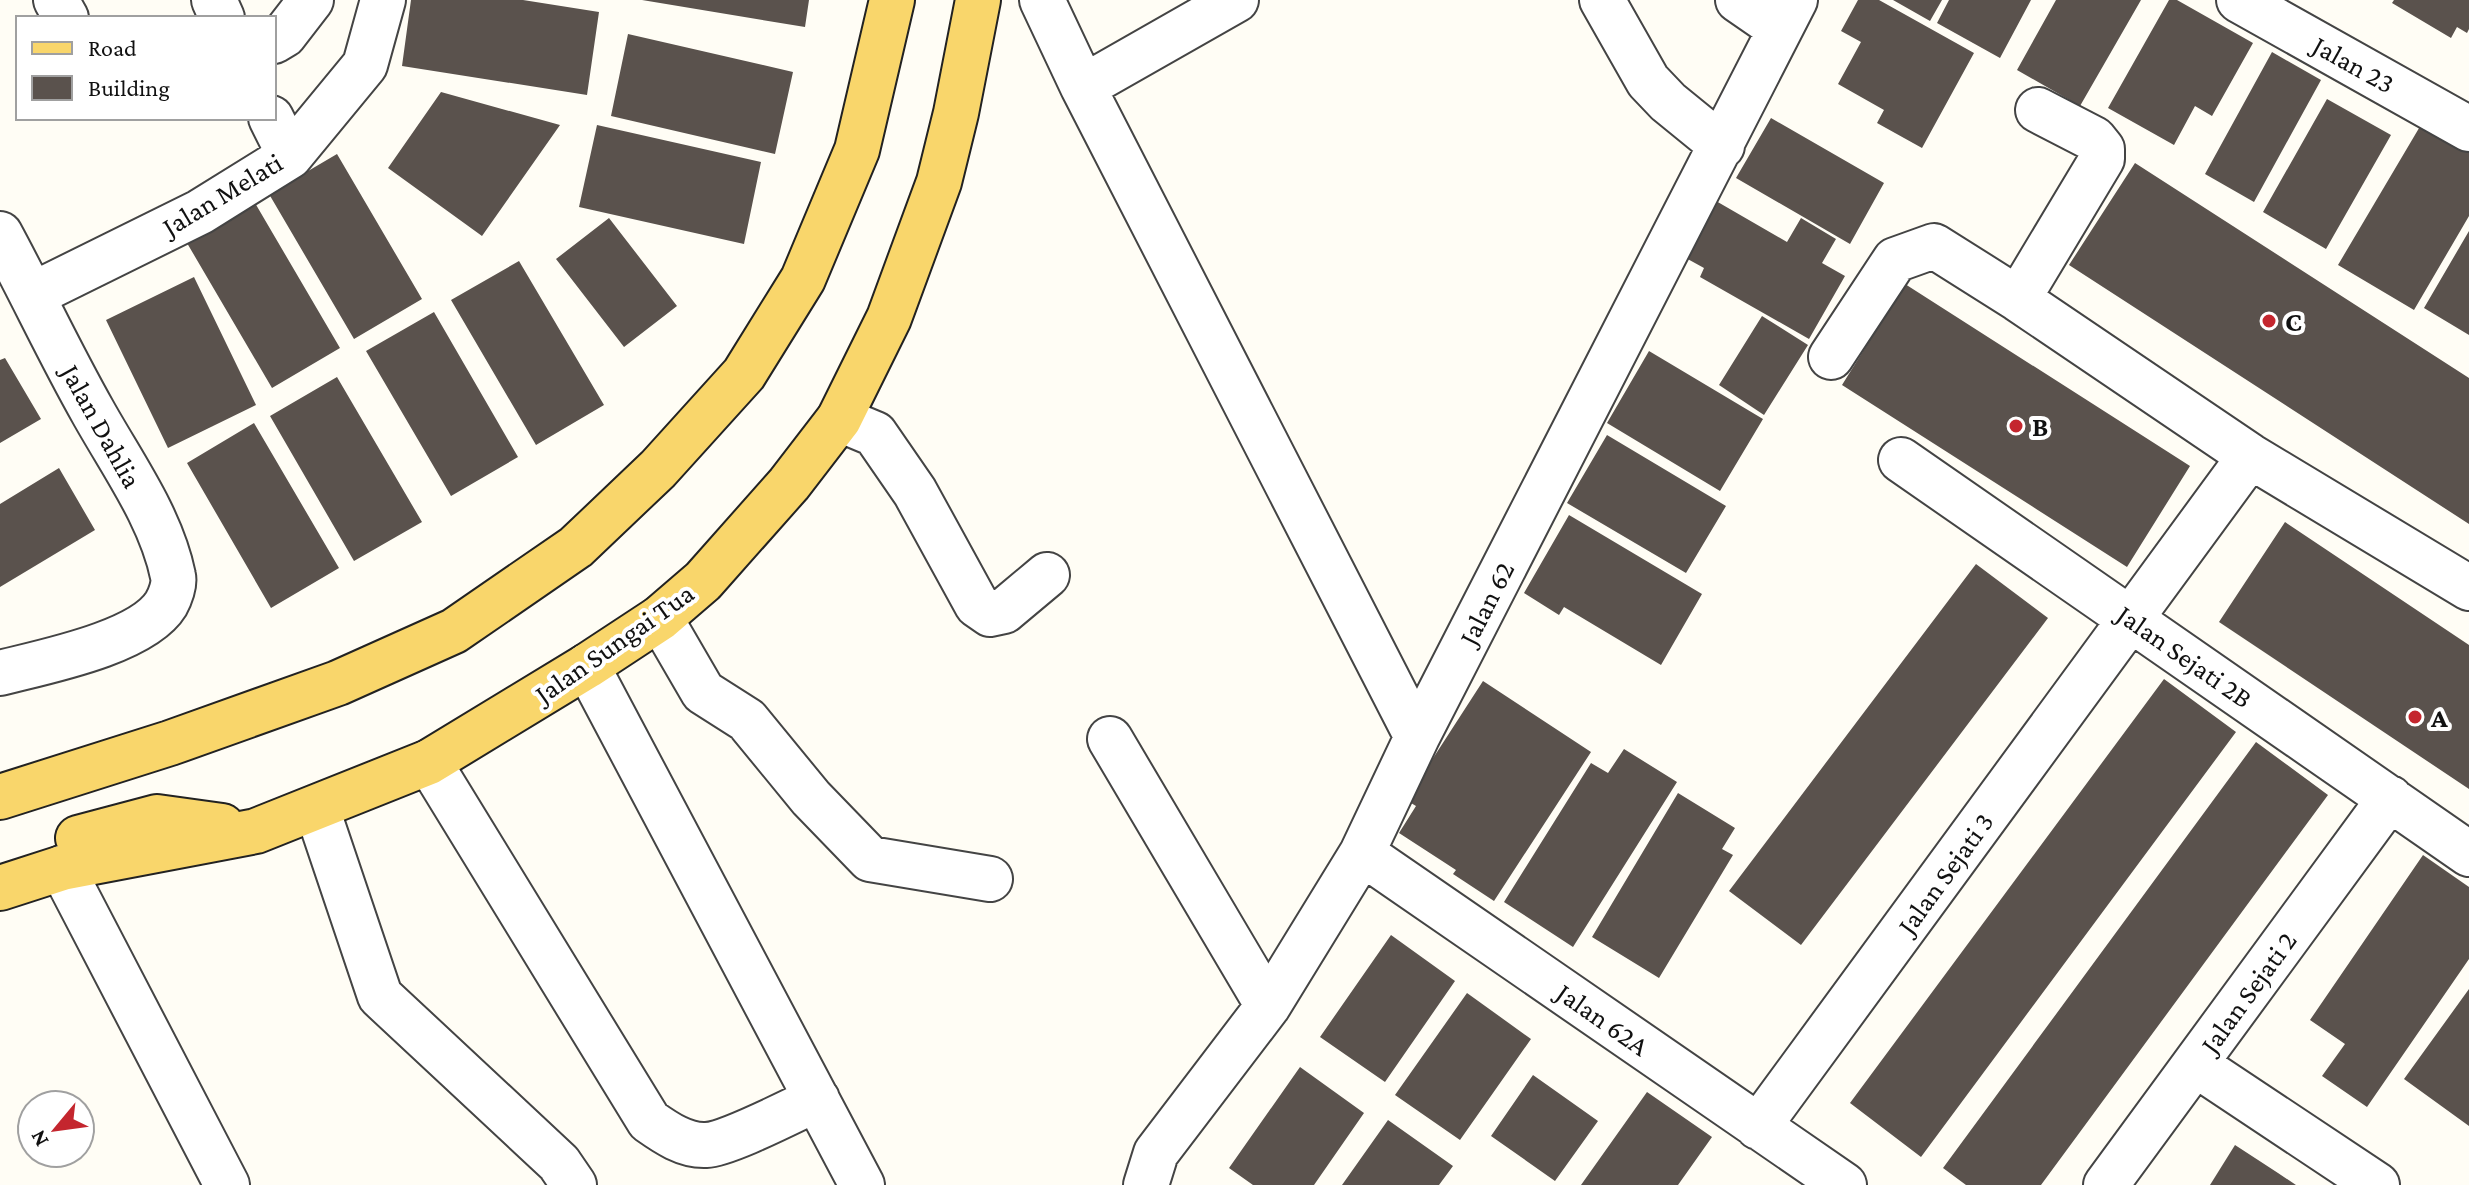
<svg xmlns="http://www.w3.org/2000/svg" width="2469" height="1185" viewBox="0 0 2469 1185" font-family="'Crimson Pro',serif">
<rect width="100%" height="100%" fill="#fffdf5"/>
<path fill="#5a524d" d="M411,0H523L599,12L587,95L402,66Z
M642,0H809L805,27Z
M1858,0H1879L1974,53L1922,148L1877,123L1884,110L1838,84L1861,42L1841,31Z
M1893,0H1942L1930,21Z
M1949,0H2031L2000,58L1937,23Z
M2056,0H2141L2080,106L2017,70Z
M2169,0H2177L2253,43L2212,116L2195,106L2174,145L2108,108Z
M2394,0H2469V29L2467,33L2457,27L2451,38L2392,3Z
M628,34L793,72L775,154L611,116Z
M2272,52L2321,80L2254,202L2205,174Z
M441,92L560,125L482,236L388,168Z
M2327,99L2391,135L2326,249L2263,212Z
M1771,118L1884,183L1850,244L1736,178Z
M2425,118L2469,144V216L2414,310L2338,265Z
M597,125L761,162L744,244L579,207Z
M337,154L422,299L354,339L269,194Z
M2135,163L2469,378V524L2069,265Z
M1716,201L1787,242L1801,218L1836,239L1822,263L1845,276L1809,339L1700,277L1704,268L1684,257Z
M255,203L340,348L272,388L187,243Z
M609,218L677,306L624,347L556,259Z
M2469,231V335L2424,308Z
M519,261L604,405L536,445L451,300Z
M194,277L256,405L168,448L106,320Z
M1905,284L2190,466L2127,567L1842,385Z
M434,312L518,457L451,496L366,351Z
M1762,316L1808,345L1764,415L1719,385Z
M1649,351L1763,419L1720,491L1607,423Z
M5,358L41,419L0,443V360Z
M337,377L422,522L354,561L270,416Z
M254,423L339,568L271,608L187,463Z
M1607,435L1726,506L1686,573L1567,503Z
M59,468L95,530L0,587V504Z
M1569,515L1702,594L1661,665L1564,607L1559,615L1524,593Z
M2285,522L2469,645V789L2219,622Z
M1976,564L2048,618L1801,945L1729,891Z
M2164,679L2236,732L1921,1157L1850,1103Z
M1483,681L1591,752L1494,901L1453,874L1456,870L1399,833L1416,806L1406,800Z
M2256,742L2328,795L2041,1185H1966L1943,1168Z
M1624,749L1677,782L1573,947L1504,902L1591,763L1608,773Z
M1678,793L1735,828L1722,849L1733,855L1659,978L1592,937Z
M2423,855L2469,887V959L2367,1107L2322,1076L2345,1044L2310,1020Z
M1391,935L1455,981L1385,1082L1320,1037Z
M2469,989V1126L2404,1079Z
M1467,993L1531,1039L1460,1140L1395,1095Z
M1300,1067L1364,1113L1314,1185H1253L1229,1168Z
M1533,1075L1598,1121L1555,1181L1491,1136Z
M1647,1092L1712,1137L1678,1185H1581Z
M1388,1120L1453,1166L1439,1185H1342Z
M2235,1145L2278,1173L2296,1185H2210Z"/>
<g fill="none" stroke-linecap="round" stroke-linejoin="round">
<defs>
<path id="minor" d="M56,0L66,18
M214,0L222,18
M1042,0L1083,87L1417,737
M1602,0L1648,81L1668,102L1722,146
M1738,0L1780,29
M2239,0L2469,129
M274,41L284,35L311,0
M1083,87L1236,0
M271,118L290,156
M0,234C32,293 60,354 93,412C122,464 161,517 173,576C175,584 170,597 166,604C142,643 43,662 0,673
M32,295L200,212L290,156L365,65L383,0
M2018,299L2102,159V149L2094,139L2038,110
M1831,357L1895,260L1934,246L2018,299L2250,456L2469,588
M839,419L875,434L915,492L977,605L990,614L1004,611L1047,575
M1901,460L2469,854
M660,618L703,692L747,720L811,798L870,859L990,879
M587,666L862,1185
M1110,739L1268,1006
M429,762L649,1121C666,1133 685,1146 706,1145C728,1144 793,1110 817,1099
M317,809L380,996L559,1163L574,1185
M1362,853L1844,1185
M62,868L227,1185
M2195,1064L2377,1185
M1758,1127L2250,456
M1146,1185L1156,1153L1268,1006L1362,853L1417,737L1795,0
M2106,1185L2390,798"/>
<path id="major" d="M0,797L170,743L338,683L454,631L576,547L658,469L744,374L803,279L857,150L892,0
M78,838L157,817L222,826
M0,888L62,868L256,831L429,762L587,666L660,618L703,581L789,484L839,419L889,318L939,182L956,113L978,0"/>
</defs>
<use href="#minor" stroke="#444" stroke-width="48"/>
<use href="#major" stroke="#222" stroke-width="48"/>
<use href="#minor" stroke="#fff" stroke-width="44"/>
<use href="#major" stroke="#f9d66b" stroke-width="44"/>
</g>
<g fill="#c4262e" stroke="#fff" stroke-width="3">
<circle cx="2269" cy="321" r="8"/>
<circle cx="2016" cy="426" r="8"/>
<circle cx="2415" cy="717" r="8"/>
</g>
<g text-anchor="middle" stroke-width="8" stroke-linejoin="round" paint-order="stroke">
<g font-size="28" fill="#111" stroke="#fff">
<text transform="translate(2354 64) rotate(29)" y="10">Jalan 23</text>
<text transform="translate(222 194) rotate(-31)" y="10">Jalan Melati</text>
<text transform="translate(102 426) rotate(61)" y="10">Jalan Dahlia</text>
<text transform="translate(1486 603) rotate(-63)" y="10">Jalan 62</text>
<text transform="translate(614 643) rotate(-35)" y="10">Jalan Sungai Tua</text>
<text transform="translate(2185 656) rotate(35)" y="10">Jalan Sejati 2B</text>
<text transform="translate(1945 873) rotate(-54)" y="10">Jalan Sejati 3</text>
<text transform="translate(2248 992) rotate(-54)" y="10">Jalan Sejati 2</text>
<text transform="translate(1603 1019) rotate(35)" y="10">Jalan 62A</text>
</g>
<g font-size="28" font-weight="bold" fill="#111" stroke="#fff" text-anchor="start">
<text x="2285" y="331">C</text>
<text x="2032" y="436">B</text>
<text x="2431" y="727">A</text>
</g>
</g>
<rect x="16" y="16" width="260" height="104" fill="#ffffff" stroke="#a0a0a0" stroke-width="2"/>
<rect x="32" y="42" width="40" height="12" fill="#f9d66b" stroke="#a0a0a0" stroke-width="2"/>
<text x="88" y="56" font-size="24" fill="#111111">Road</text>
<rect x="32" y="76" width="40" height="24" fill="#5a524d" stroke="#a0a0a0" stroke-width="2"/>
<text x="88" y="96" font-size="24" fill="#111111">Building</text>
<g transform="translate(56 1129) rotate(241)"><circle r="38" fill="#ffffff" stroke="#a0a0a0" stroke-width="2"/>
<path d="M0-6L14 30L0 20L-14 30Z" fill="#c4262e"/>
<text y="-12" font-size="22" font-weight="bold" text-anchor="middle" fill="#111111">N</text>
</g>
</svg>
